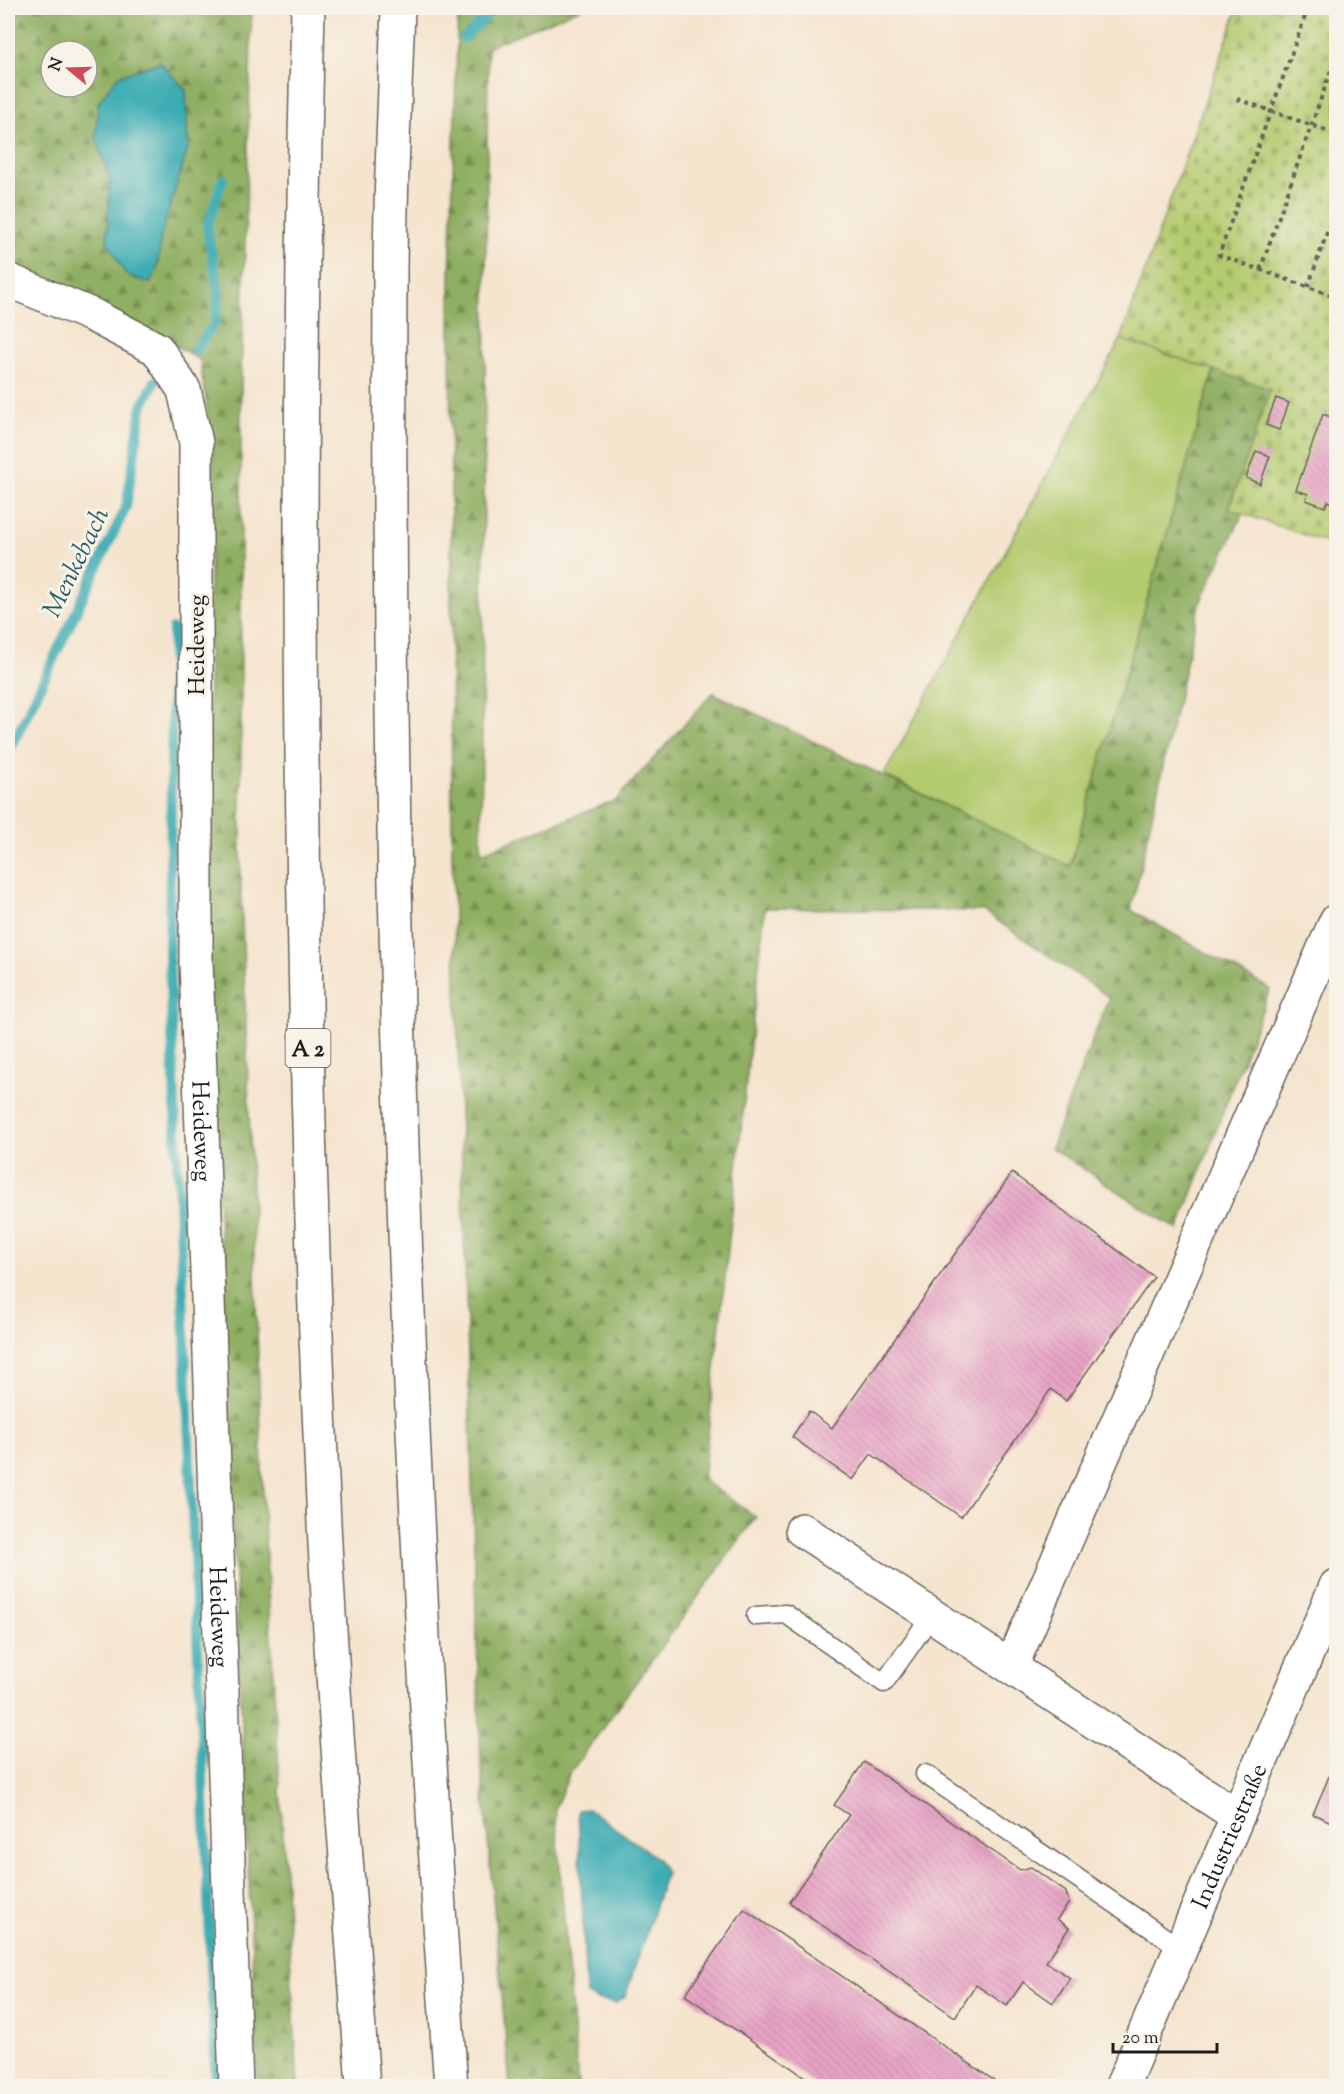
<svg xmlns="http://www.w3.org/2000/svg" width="1344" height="2094" viewBox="0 0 1344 2094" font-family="'Sorts Mill Goudy',serif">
<defs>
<pattern id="forest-firs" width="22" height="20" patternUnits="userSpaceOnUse" patternTransform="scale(1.5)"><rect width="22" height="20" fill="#8faf62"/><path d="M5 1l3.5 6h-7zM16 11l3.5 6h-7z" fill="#748e50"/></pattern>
<pattern id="cemetery-stones" width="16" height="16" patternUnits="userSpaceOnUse" patternTransform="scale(1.5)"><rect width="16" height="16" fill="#b4cb70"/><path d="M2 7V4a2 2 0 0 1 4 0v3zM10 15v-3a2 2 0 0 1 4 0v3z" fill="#9aae60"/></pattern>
<pattern id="building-back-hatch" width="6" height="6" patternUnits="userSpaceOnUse" patternTransform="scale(1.5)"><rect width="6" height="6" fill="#e7a3c5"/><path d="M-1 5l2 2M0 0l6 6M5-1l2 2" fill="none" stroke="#c68ca9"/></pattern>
</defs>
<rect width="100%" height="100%" fill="#f7f3e8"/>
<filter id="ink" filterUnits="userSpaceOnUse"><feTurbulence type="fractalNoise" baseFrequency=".0167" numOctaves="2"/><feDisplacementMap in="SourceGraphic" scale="12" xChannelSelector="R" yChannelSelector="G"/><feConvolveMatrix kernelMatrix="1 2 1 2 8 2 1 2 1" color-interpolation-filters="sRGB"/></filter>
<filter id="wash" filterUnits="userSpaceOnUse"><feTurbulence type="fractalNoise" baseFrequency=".008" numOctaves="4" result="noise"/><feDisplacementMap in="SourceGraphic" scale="24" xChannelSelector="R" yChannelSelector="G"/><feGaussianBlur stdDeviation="1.35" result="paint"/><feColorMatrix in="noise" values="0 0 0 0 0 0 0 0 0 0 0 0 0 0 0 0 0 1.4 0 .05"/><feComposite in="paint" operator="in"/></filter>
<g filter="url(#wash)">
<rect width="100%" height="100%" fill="#f5e4ce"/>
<path fill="#b4cb70" stroke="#687446" stroke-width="1.5" d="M1121,339L1214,370L1070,867L884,775Z"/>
<path fill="url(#forest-firs)" stroke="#56663f" stroke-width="1.5" fill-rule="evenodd" d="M8,8H252L241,385V889L264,1522L298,2086H258L208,966L209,613L213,449L200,360L162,337L8,264ZM51,51H87V87H51Z
M458,8H582L488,47L481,853L616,800L713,693L1070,866L1214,370L1271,389L1229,508L1243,513L1199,605L1131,910L1270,989L1178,1230L1051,1148L1109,997L983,911L765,908L703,1480L756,1517L570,1773L555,1808L578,2086H510L481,1764L452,857L450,277Z"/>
<path fill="url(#cemetery-stones)" stroke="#687446" stroke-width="1.5" d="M1238,8H1336V546L1229,509L1270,389L1121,339Z"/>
<path fill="#3aacb3" stroke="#2b6468" stroke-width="1.5" d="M160,62L186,90L188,148L161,236L157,269L150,283L126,275L107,240L110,179L96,138L98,103L118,76Z
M589,1809L658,1859L666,1873L625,1997L616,2003L597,2000L586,1994L578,1810Z"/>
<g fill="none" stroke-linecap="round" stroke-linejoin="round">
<path stroke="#3aacb3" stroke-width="10" d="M464,38L495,8
M8,301V300
M195,350L215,323L219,294L207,227L223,179
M173,629L169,959L216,2086
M8,754L126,507L142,406L155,381"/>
</g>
<g id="blocks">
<path fill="url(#building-back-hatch)" d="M1276,398L1289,403L1279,430L1266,425Z
M1323,414L1336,419V504L1328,501L1325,507L1306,500L1308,494L1296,490Z
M1256,451L1270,456L1260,484L1246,478Z
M1012,1173L1154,1277L1066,1401L1051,1389L961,1517L871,1454L853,1480L792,1437L809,1411L832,1428Z
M1336,1760V1824L1313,1814Z
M864,1762L1020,1870L1031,1867L1066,1892L1069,1903L1057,1919L1069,1928L1046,1962L1070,1978L1053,2003L1023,1982L1007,2006L976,1985L955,2017L789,1902L849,1815L834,1805Z
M744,1909L1002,2086H818L685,1995Z"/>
</g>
</g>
<g filter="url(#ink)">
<use href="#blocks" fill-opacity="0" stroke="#68625a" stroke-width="1.5"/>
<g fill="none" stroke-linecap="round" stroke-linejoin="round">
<defs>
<path id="lane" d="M756,1616L786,1614L884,1683L932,1615
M925,1774L1180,1948"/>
<g id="street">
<path id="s1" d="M8,280L94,316L157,349L184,390L196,443V962L236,2086"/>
<path d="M802,1530L1236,1815"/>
<path d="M1011,1667L1336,921"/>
<path id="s2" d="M1122,2086L1336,1586"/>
</g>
<path id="highway" d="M308,8C295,512 300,1019 324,1523C333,1711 350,1899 363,2086
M398,8C395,98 390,189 390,279C387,882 408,1485 451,2086"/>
</defs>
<use href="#lane" stroke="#68625a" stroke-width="21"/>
<use href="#street" stroke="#68625a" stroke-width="36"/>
<use href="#highway" stroke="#68625a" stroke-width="36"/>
<path stroke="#68625a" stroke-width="4" stroke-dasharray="4.5 4.5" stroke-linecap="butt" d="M1308,8L1219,255L1336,297
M1237,99L1336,134
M1260,270L1336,56
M1308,287L1336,207"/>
<use href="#lane" stroke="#fff" stroke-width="18"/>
<use href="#street" stroke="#fff" stroke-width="33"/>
<use href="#highway" stroke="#fff" stroke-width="33"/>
</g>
</g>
<g text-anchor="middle" stroke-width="6" stroke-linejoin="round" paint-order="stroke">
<rect fill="#f7f3e8" stroke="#5e5c59" stroke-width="1.5" x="285.5" y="1029" width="45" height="38" rx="4.5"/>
<g font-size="22" font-weight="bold" fill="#1c1c1c">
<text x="308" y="1056">A 2</text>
</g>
<g font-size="24" fill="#1c1c1c" stroke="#f7f3e8">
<text transform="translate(196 645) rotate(-90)" y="8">Heideweg</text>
<text dy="8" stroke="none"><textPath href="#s1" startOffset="956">Heideweg</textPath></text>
<text dy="8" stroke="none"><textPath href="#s1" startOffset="1442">Heideweg</textPath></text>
<text dy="8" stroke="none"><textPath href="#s2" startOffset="272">Industriestraße</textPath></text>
</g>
<g font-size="26" font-style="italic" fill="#2a5d60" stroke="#f7f3e8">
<text transform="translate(75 562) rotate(-64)" y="9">Menkebach</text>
</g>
</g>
<rect width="1344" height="2094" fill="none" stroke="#f7f3e8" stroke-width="30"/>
<g transform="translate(69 69) rotate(289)"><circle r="28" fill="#f7f3e8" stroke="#9f9d96" stroke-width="1.5"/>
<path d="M0-4.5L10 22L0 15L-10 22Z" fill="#d1495b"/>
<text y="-9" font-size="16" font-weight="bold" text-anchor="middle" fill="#1c1c1c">N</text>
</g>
<path d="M1113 2043v9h104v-9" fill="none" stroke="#1c1c1c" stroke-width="3"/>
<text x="1122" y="2043" font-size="18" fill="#1c1c1c" stroke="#f7f3e8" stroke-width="4.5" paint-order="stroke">20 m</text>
</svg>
